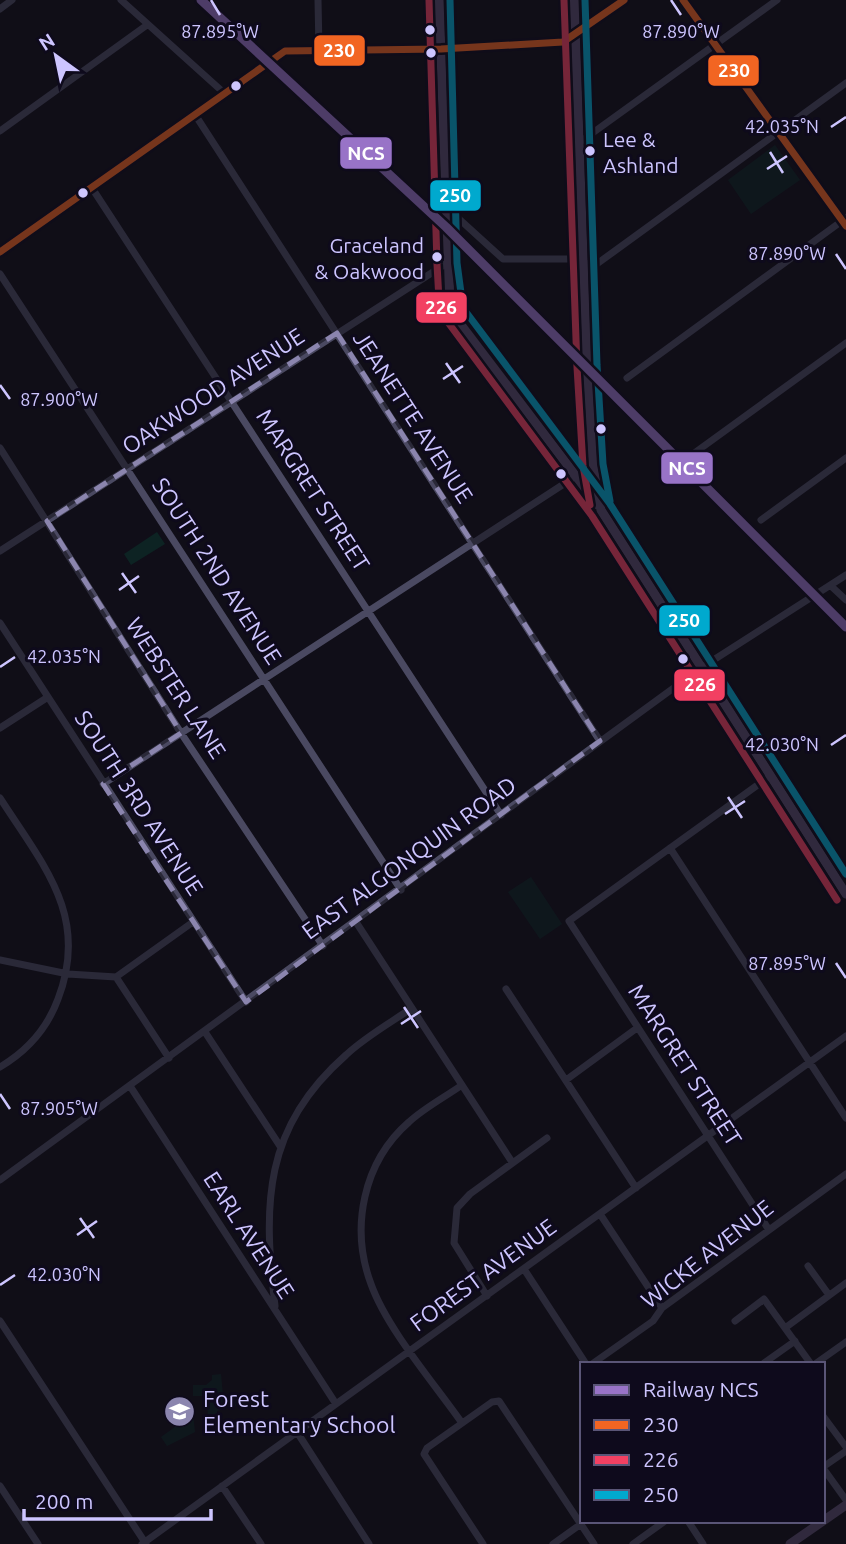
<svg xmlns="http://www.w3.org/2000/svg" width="846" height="1544" viewBox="0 0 846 1544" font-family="Ubuntu,sans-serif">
<rect width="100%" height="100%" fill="#100e18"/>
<path fill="#0d2323" d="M775,145L800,180L751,214L728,180Z
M157,532L165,544L131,565L124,554Z
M531,877L562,924L540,939L508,892Z
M221,1374L223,1396H236V1406L217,1411V1417L208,1418L207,1396H193V1385H206L212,1380V1375Z
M193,1414L195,1432L167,1446L161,1437Z"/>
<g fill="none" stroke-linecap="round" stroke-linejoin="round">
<path stroke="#4a4961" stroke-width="7" d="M121,0L223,92
M318,0L319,50
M683,0L846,226
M0,9L12,0
M194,113L600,741
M0,131L147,25
M580,142L777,0
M92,188L501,815
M446,216L458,218L503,259H573L594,266L846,83
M0,252L285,51L441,49L563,42L624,0
M0,274L401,890
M627,378L846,218
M0,448L181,733L323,946
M693,454L846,343
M761,520L846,458
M0,551L447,263
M831,586L846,600
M0,623L246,1002
M0,728L48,697
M103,784L593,465
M0,798C43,865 90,916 58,999C47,1029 27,1051 0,1067
M670,848L846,1118
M356,922L512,1162
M0,960L68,974L116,977
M116,977L169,1058
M116,977L193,922
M506,989L636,1188
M205,1032L280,1146
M566,1080L637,1028
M130,1086L336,1404
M0,1180L701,668L846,575
M600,1214L662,1308
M769,1230L569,921L770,776
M808,1266L829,1295
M524,1269L586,1364
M487,1296L454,1243L457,1208L470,1194L547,1138
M275,1306C263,1204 263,1128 346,1055C365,1037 390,1023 412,1008
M0,1321L146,1544
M735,1321L764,1299L811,1364
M785,1328L846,1283
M764,1363L795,1341
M592,1364L653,1321L662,1308L846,1174
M815,1364L846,1342
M823,1416L846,1447
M462,1423C434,1383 387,1329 371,1284C350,1228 363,1162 409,1122C424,1108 445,1097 462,1085
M297,1432L369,1544
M823,1467L846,1451
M823,1468L846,1500
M0,1486L38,1544
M222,1486L261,1544
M688,1521L703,1544
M142,1544L846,1036
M483,1544L424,1454L427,1448L492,1402L499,1401L594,1544
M553,1544L581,1524
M633,1544L665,1521"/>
<path stroke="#584b6b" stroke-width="9" d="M439,0L450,305L458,321L598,505
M574,0L587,366L593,465L601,510L846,894
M823,1521L846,1505
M790,1544L823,1521"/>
<defs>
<path id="bus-1" d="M683,0L846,226
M0,252L285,51L441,49L563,42L624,0"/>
<path id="bus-2" d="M429,0L437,264L439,300L444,317L592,516L837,900
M564,0L577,367L583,466L590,505"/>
<path id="bus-3" d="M450,0L457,263L463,308L610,504L846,874
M585,0L597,365L603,464L610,501"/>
</defs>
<use href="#bus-1" stroke="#0e0a1c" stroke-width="12"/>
<use href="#bus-2" stroke="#0e0a1c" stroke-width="12"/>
<use href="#bus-3" stroke="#0e0a1c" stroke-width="12"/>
<use href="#bus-1" stroke="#f26522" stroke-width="7"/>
<use href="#bus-2" stroke="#f24062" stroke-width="7"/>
<use href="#bus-3" stroke="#00a9ce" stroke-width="7"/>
<defs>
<path id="rail-1" d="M201,0L446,227L846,627"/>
</defs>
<use href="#rail-1" stroke="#0e0a1c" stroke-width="14"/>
<use href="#rail-1" stroke="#9873c7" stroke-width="9"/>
</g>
<path d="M0 0H846V1544H0ZM337,333L600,741L246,1002L103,784L181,733L47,521Z" fill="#100e18" fill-opacity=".55" fill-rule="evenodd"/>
<path fill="none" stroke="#8b85ae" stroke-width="5" stroke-dasharray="14 9" stroke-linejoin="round" d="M337,333L600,741L246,1002L103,784L181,733L47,521Z"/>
<path fill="none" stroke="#cdc5ff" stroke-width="2.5" d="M211,0L220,15M671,0L681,15M831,127L846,117M770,152L783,173M767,169L787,156M836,254L846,269M446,363L460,383M443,379L463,366M0,385L10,399M122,573L136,593M119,590L139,576M0,667L15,657M831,745L846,735M728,797L742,818M725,814L745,801M836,963L846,978M404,1007L418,1028M401,1024L421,1011M0,1094L10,1109M80,1218L94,1238M77,1235L97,1221M0,1285L15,1275"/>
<defs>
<symbol id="school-disc" viewBox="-11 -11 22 22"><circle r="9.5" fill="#8b85ae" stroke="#0e0a1c"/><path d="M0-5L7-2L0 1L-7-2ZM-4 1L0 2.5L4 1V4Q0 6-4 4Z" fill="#fff"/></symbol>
</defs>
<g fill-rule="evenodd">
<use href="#school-disc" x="162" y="1394" width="35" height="35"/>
</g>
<g fill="#cdc5ff" stroke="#0e0a1c" stroke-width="2.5">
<circle cx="430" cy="30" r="6"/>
<circle cx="431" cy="53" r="6"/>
<circle cx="236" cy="86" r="6"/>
<circle cx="590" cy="151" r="6"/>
<circle cx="83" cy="193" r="6"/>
<circle cx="437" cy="257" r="6"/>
<circle cx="601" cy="429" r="6"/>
<circle cx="561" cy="474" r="6"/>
<circle cx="683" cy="659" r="6"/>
</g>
<g text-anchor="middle" stroke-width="6" stroke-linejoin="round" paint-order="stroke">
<g font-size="21" fill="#cdc5ff" stroke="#0e0a1c" text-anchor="start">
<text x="603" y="147">Lee &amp;<tspan x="603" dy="26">Ashland</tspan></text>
<text x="424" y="253" text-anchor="end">Graceland<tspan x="424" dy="26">&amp; Oakwood</tspan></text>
</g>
<g font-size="23" fill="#cdc5ff" stroke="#0e0a1c">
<text transform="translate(213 391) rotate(-33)" y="8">OAKWOOD AVENUE</text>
<text transform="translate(413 417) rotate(57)" y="8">JEANETTE AVENUE</text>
<text transform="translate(313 490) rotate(57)" y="8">MARGRET STREET</text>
<text transform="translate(217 571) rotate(57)" y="8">SOUTH 2ND AVENUE</text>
<text transform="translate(176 688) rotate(57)" y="8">WEBSTER LANE</text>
<text transform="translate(139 803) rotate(57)" y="8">SOUTH 3RD AVENUE</text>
<text transform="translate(409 858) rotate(-36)" y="8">EAST ALGONQUIN ROAD</text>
<text transform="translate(685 1065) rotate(57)" y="8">MARGRET STREET</text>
<text transform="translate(249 1235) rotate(57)" y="8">EARL AVENUE</text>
<text transform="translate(707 1254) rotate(-38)" y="8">WICKE AVENUE</text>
<text transform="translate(483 1275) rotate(-36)" y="8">FOREST AVENUE</text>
</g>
<g font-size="23" fill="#cdc5ff" stroke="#0e0a1c" text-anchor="start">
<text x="203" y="1407">Forest<tspan x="203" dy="26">Elementary School</tspan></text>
</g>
</g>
<g font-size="18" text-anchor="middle" fill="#cdc5ff" stroke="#0e0a1c" stroke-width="6" stroke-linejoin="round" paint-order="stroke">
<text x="220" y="38">87.895°W</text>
<text x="681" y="38">87.890°W</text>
<text x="782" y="133">42.035°N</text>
<text x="787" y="260">87.890°W</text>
<text x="59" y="406">87.900°W</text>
<text x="64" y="663">42.035°N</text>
<text x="782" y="751">42.030°N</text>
<text x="787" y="970">87.895°W</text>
<text x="59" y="1115">87.905°W</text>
<text x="64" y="1281">42.030°N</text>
</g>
<g stroke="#0e0a1c" stroke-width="2.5">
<rect x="313" y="34" width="53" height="33" rx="7" fill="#f26522"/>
<rect x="707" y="54" width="53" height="33" rx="7" fill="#f26522"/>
<rect x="339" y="136" width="54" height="34" rx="7" fill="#9873c7"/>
<rect x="429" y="179" width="53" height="33" rx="7" fill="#00a9ce"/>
<rect x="415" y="291" width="53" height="33" rx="7" fill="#f24062"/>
<rect x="660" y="451" width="54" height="34" rx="7" fill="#9873c7"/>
<rect x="658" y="604" width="53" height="33" rx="7" fill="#00a9ce"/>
<rect x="673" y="668" width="53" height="34" rx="7" fill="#f24062"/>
</g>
<g font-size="19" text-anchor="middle" font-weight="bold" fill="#fff">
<text x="339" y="57">230</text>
<text x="734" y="77">230</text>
<text x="366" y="160">NCS</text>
<text x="455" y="202">250</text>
<text x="441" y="314">226</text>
<text x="687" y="475">NCS</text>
<text x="684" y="627">250</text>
<text x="700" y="691">226</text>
</g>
<rect x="580" y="1362" width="245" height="161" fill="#0e0a1c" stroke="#5a5577" stroke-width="2"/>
<rect x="594" y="1385" width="35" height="10" fill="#9873c7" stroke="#5a5577" stroke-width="2"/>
<text x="643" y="1397" font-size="21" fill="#cdc5ff">Railway NCS</text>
<rect x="594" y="1420" width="35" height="10" fill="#f26522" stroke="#5a5577" stroke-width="2"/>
<text x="643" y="1432" font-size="21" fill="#cdc5ff">230</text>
<rect x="594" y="1455" width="35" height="10" fill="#f24062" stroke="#5a5577" stroke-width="2"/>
<text x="643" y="1467" font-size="21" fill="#cdc5ff">226</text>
<rect x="594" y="1490" width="35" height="10" fill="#00a9ce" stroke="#5a5577" stroke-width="2"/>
<text x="643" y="1502" font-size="21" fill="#cdc5ff">250</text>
<g transform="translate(56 56) rotate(327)" stroke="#0e0a1c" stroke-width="5" paint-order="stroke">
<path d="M0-5L12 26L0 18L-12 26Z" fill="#cdc5ff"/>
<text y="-10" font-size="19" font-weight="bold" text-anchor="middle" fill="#cdc5ff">N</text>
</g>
<path d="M24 1509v10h187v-10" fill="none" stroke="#cdc5ff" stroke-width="3.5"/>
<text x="35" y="1509" font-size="21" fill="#cdc5ff" stroke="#0e0a1c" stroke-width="5" paint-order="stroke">200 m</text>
</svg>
